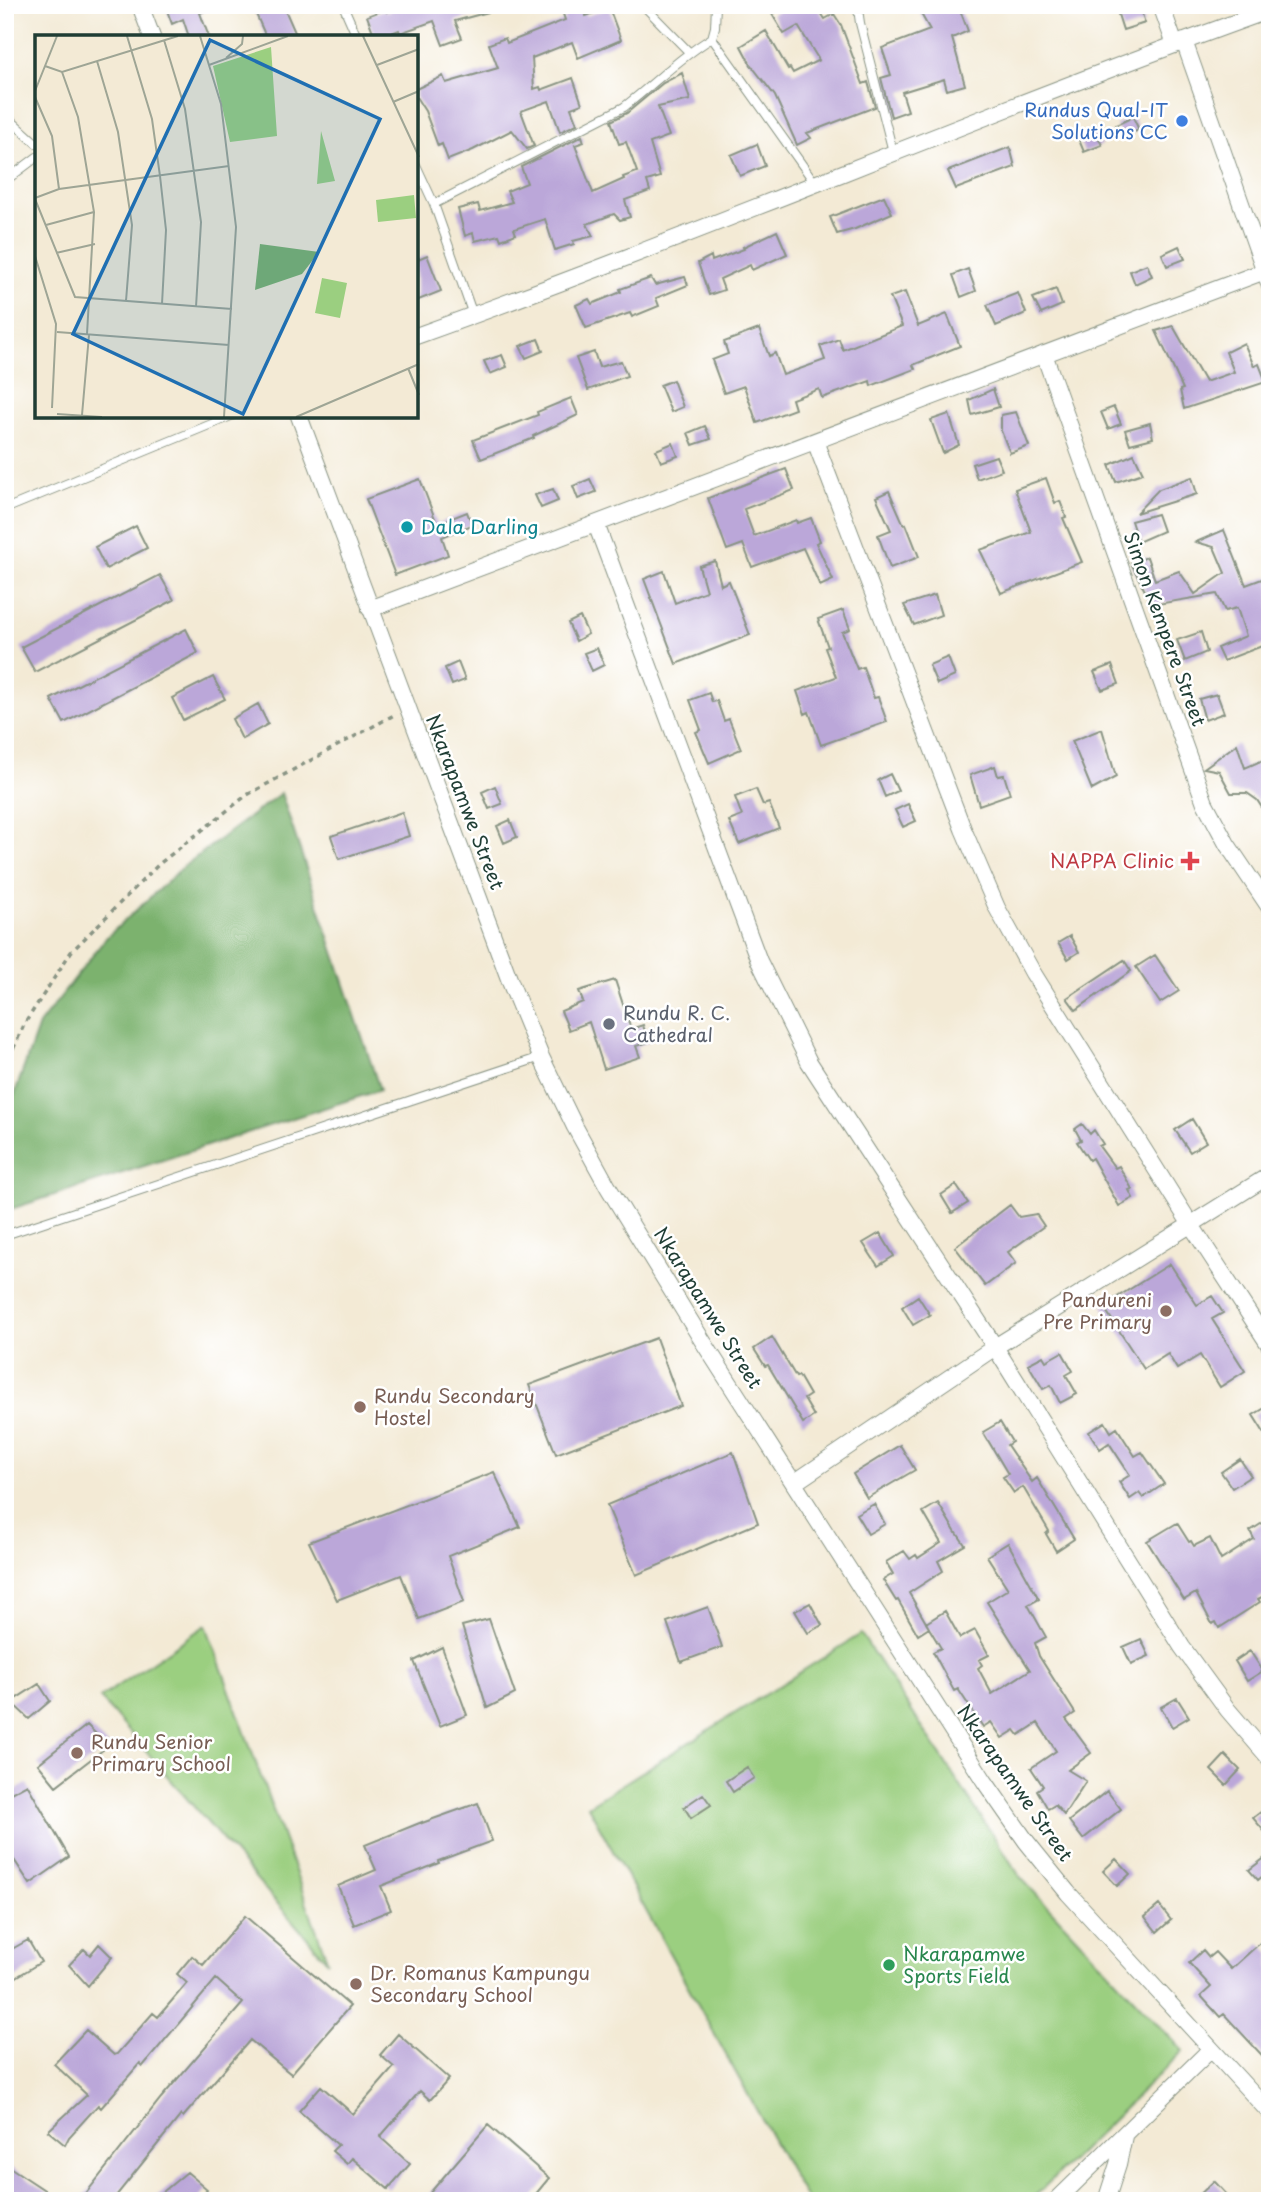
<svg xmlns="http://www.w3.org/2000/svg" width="1275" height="2206" viewBox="0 0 1275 2206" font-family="'Playpen Sans',sans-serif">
<rect width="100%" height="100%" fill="#fff"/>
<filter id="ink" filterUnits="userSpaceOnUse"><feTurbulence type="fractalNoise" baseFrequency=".0143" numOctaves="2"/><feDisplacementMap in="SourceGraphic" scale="14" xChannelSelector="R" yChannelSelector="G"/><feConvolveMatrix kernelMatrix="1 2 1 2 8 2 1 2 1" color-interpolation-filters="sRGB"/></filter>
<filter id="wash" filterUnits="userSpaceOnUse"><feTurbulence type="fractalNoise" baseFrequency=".00686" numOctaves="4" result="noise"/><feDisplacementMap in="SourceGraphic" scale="28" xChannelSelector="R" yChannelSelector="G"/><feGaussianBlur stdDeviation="1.57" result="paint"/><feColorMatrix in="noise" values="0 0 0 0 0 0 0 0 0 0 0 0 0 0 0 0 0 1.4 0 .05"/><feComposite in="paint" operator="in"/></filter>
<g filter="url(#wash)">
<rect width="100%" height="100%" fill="#f3ead5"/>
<path fill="#9bcf80" stroke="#5d865a" stroke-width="2" d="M206,1625L328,1962L100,1698Z
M861,1634L1021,1878L1183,2051L1030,2201H807L588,1806Z"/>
<path fill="#7cb26e" stroke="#4e7851" stroke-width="2" d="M281,793L380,1090L5,1211V1121L39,1025L106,938L183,867Z"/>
<g id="blocks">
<path fill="#bba7d9" d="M165,5H217L200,13L209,37H189L183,19L172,24Z
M252,5H283L297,37H266Z
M405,5H495L496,10L455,21L462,38L443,45L434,21L400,33L399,30L381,37H375L367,16L386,9L387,12Z
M560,5H582L586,16L609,8L621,40L578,58L572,42L532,58L534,89L540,87L541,90L573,78L582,104L571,108L577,124L560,132L549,101L521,111L534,146L527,149L512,130L473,150L448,160L442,144L438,146L425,111L416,97V89L443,76L446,83L498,68L489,44L505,38L507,43L565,20Z
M788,5H816L825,19L834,14L841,25L863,84L868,82L875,107L807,133L811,138L797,145L775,96L751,65L741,46L766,31L788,69L790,68L793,73L819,60L798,26L784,34L772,14Z
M916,5H958L968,31L952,38L965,85L947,90L944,79L902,92L908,111L891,117L881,78L891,75L882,48L930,30Z
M1115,5H1139L1145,23L1123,30Z
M682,73L690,100L658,107L669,136L650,143L660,177L647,181L650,191L625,200L630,217L620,220L614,214L587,224L593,236L573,241L574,244L555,250L545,219L514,229L516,234L501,240L499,235L475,241L473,233L465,236L458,209L478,204L480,211L512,202L507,191L527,183L521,167L582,136L584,142L575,145L593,193L624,179L623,177L637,172L626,142L619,144L611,121L627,113L663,83Z
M1133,117L1139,130L1122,137L1116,125Z
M1096,132L1102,145L1084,152L1079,140Z
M757,144L765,166L740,176L731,155Z
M1010,147L1015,167L956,189L948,171Z
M884,196L892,213L855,229L837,234L830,217Z
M777,231L787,254L752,270L750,265L720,279L724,290L709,295L698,263L711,256L712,261L744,249L743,247Z
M1179,246L1185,259L1167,266L1162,254Z
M427,255L441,291L416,301V260Z
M1147,264L1152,276L1135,284L1130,271Z
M968,269L976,291L961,297L953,275Z
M685,277L688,285L656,298L659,306L632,317L630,313L586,328L576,305L589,299L592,304L621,292L620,289L651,278L655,285Z
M1056,289L1062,305L1041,314L1033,298Z
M905,292L918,326L947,314L960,346L913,365L915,369L871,386L870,381L822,398L819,389L792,399L795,409L757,423L744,386L724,393L712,360L728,354L724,342L759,329L769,356L775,353L783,375L825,360L820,346L839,339L843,350L902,326L890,297Z
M1018,293L1026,313L996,326L987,305Z
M1173,326L1205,382L1234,372L1226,352L1244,343L1254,366L1259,364L1266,382L1184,409L1180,390L1183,389L1156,331Z
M538,339L543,351L526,358L520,346Z
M594,352L599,367L621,361L627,376L588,390L576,358Z
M502,355L507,367L490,374L484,361Z
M673,380L683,407L671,412L660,385Z
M993,389L999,407L972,415L969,400Z
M571,398L578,415L533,436L534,438L481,459L473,440L538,415L537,412Z
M1114,407L1121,424L1108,429L1101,412Z
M1016,412L1029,446L1010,453L1001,431V415Z
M949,414L959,445L943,453L931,420Z
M1150,423L1153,438L1130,444L1125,430Z
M705,426L711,439L693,445L688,433Z
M673,443L678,456L661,462L656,450Z
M1134,454L1143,473L1116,482L1109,465Z
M996,456L1002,470L977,479L972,464Z
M786,469L794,490L744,509L754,536L796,520L797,523L811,518L820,541L816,543L833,580L820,586L803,548L752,567L743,544L727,550L708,498Z
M1192,477L1197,494L1136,513L1159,489Z
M1046,478L1055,503L1060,501L1066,517L1063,518L1082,562L1001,593L980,550L1031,532L1015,489Z
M420,479L437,524L467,512L472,525L442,537L448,555L395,575L366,499Z
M590,479L596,492L578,499L573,486Z
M553,489L558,501L541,508L535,495Z
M889,491L904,525L906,524L919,557L890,568L878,535L891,530L876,497Z
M1157,514L1163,531L1138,542L1131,521Z
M136,526L147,548L106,569L95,547Z
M1224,530L1246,585L1270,576V643L1223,661L1217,648L1246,636L1237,608L1225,611L1217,594L1152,605L1131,563L1147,557L1155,580L1179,571L1195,594L1225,573L1214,547L1196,542Z
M715,561L721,585L729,581L750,635L676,664L644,579L664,571L675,603L706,591L699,566Z
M160,575L174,600L35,672L21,647Z
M935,595L941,615L914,625L904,605Z
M843,610L850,629L842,632L857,669L863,667L874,698L878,697L887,722L821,745L809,712L805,714L797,691L836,677L825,648L828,647L818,619Z
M580,617L588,634L576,641L568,623Z
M186,629L198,653L64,723L51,699Z
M1201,632L1207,652L1185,661L1177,640Z
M597,648L604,665L592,671L584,653Z
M948,657L955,676L937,684L929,665Z
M458,662L465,680L452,685L445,668Z
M1112,665L1119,684L1102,690L1094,672Z
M213,677L225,699L183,720L172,698Z
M709,693L712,702L717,701L724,721L729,719L741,749L709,763L696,732L701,730L690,700Z
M1217,694L1224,713L1205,720L1199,699Z
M258,704L268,724L242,739L232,719Z
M1102,729L1116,777L1092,790L1072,741Z
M1237,744L1245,768L1270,757V820L1257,800L1247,793H1231L1219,771L1204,768Z
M995,766L998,776L1004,775L1010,794L979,805L970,775Z
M890,774L898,791L885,797L878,780Z
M495,786L502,804L489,809L482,792Z
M756,789L763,805L769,803L779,828L739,844L729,821L742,816L735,797Z
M908,804L916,821L903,827L895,810Z
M402,812L409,836L339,859L331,836Z
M510,820L517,837L504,843L497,826Z
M1070,936L1079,952L1068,959L1058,943Z
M1155,955L1179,991L1160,1003L1136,967Z
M1124,960L1131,971L1076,1010L1067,998Z
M615,980L631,1029L643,1025L648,1042L636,1046L640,1057L604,1069L589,1022L569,1030L561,1011L583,1002L579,991Z
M1192,1119L1206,1142L1190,1152L1175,1130Z
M1082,1124L1090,1134L1094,1130L1103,1144L1099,1146L1115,1168L1119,1166L1132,1189L1129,1190L1133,1198L1119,1206L1092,1158L1089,1160L1077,1142L1081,1140L1075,1129Z
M956,1185L968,1203L952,1213L941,1195Z
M1010,1205L1019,1217L1036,1214L1044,1226L1008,1252L1016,1263L985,1286L955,1247Z
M880,1233L894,1256L878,1266L863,1243Z
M1170,1264L1197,1305L1212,1296L1223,1313L1212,1319L1245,1371L1220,1387L1200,1355L1177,1369L1168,1354L1144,1369L1103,1306Z
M918,1296L930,1315L913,1325L902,1307Z
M772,1337L796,1377L799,1376L810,1395L804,1399L814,1416L803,1423L768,1365L765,1366L754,1349Z
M656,1338L681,1406L556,1454L529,1385Z
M1062,1352L1073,1371L1066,1375L1077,1394L1060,1403L1051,1385L1043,1389L1028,1364L1043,1356L1046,1361Z
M1270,1405V1442L1253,1415Z
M1000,1422L1012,1442L1007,1445L1032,1482L1037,1478L1074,1539L1056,1551L1046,1534L1049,1531L1023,1487L1014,1493L1003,1477L1008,1474L983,1432Z
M1105,1422L1111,1432L1117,1428L1135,1456L1142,1452L1164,1484L1143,1498L1139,1493L1130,1499L1119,1482L1130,1475L1109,1443L1100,1449L1089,1432Z
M900,1445L915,1470L867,1498L853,1474Z
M733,1452L758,1523L636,1575L607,1505Z
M1240,1459L1251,1476L1232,1488L1221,1472Z
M494,1472L520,1527L448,1556L464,1602L419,1619L401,1575L337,1600L309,1542Z
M938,1503L956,1533H957L965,1545L938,1561L943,1571L909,1593L929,1628L918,1635L898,1600L896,1601L883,1580L893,1574L886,1562L904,1551L910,1559L916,1555L918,1558L941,1543L923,1512Z
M874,1504L885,1524L868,1534L856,1514Z
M1270,1518V1593L1258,1599L1260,1602L1219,1628L1216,1622L1212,1624L1196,1593L1184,1600L1147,1541L1177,1523L1189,1542L1191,1541L1194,1546L1210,1538L1221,1560L1254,1539L1250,1531Z
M1008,1543L1039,1599L1028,1605L1046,1637L1035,1643L1039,1656L1075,1713L1066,1719L1091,1753L1068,1770L1086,1781L1064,1815L1055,1805L1048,1809L1037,1790L1043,1786L1031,1768L1056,1751L1038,1723L1019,1735L1015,1730L1002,1738L991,1722L983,1727L958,1689L954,1691L933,1652L941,1648L926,1623L945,1611L960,1638L975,1630L989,1655L979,1660L982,1665L978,1668L992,1694L1030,1670L987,1602L1008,1589L987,1556Z
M810,1603L822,1625L808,1633L795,1611Z
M708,1607L722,1647L681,1662L667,1622Z
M489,1619L515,1694L487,1708L462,1626Z
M1141,1639L1149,1656L1131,1664L1123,1647Z
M442,1647L467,1715L440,1726L414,1661Z
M1250,1651L1263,1671L1247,1681L1235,1661Z
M39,1684L50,1701L29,1719L11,1702Z
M1177,1698L1189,1717L1172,1727L1161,1707Z
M87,1725L108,1746L56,1786L38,1764Z
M1225,1755L1240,1770L1226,1785L1211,1770Z
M747,1767L754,1778L733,1792L726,1781Z
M27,1784L69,1857L30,1884L5,1846V1796Z
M1107,1791L1121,1809L1083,1839L1069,1821Z
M703,1794L711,1805L691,1818L684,1807Z
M478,1803L492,1841L438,1861L439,1863L381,1886L391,1910L354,1925L338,1886L376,1870L365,1845L422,1822V1823Z
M1270,1805V1838L1253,1818Z
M1270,1854V1870L1258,1880L1249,1870Z
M1116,1859L1130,1874L1117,1886L1103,1871Z
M1159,1905L1171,1920L1157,1932L1145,1917Z
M245,1916L350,2006L291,2074L250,2040L183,2117L181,2115L112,2201H80L161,2098L243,2003L216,1979L143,2066L140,2063L101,2108L98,2105L69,2137L65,2145L48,2131L87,2095L54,2064L86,2030L114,2055L117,2054L153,2013L158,2017L187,1983L177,1974L192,1956L203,1965Z
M28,1940L41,1962L5,1984V1953Z
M1260,1943L1270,1953V2064L1224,2014L1220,2017L1201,1996L1211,1987L1189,1963L1203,1950L1209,1957L1215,1952L1231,1969Z
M99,1944L112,1957L88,1986L69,1965L84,1949L90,1955Z
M398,2034L449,2079L430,2100L420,2091L380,2137L410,2164L388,2189L352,2158L347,2164L332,2151L338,2145L299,2111L321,2086L353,2114L394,2067L380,2055Z
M488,2125L549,2178L530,2201H437L429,2194Z
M5,2164L61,2201H5Z
M187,2172L207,2189L197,2201H152Z
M1214,2181L1233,2201H1193Z"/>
</g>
</g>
<g filter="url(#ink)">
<use href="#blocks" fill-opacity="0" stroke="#899484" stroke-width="2"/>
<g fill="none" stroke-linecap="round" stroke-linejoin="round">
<defs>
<path id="service" d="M343,5L357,37
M643,5L689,52
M861,5L858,9L860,23L893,152
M712,38L815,183
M5,115L37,144
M416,165L434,204L473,315
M5,181L37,157
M434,204L624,107C654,84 680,57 712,38L715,27L716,5
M5,509L231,416
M5,1235L541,1057"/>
<path id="minor" d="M140,5L152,37
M1161,5L1175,45
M1184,41L1270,286
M416,336C703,233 983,113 1270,10
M1044,354L1205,803L1227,844L1270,908
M299,416L511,984L541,1057L575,1127L608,1187L702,1340L985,1782L1026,1841L1068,1893L1270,2113
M815,441L963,829L997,908L1033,973L1191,1225L1270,1346
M596,524L759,961L809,1062L995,1347L1182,1647L1228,1710L1270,1759
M370,609L1270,269
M794,1483L995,1347L1270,1175
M1056,2201L1211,2049
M1106,2201L1118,2164L1124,2136"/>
</defs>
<use href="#service" stroke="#899484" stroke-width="10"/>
<use href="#minor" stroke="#899484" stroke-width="18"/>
<path stroke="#899484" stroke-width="3.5" stroke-dasharray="5 5" stroke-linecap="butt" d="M5,1067L25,1023L71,952L159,864L247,795L394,715"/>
<use href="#service" stroke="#fff" stroke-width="8"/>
<use href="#minor" stroke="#fff" stroke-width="16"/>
</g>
</g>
<circle fill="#3f7fe0" stroke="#fff" stroke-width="2.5" cx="1182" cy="121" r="7"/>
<circle fill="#0f9aa8" stroke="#fff" stroke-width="2.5" cx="407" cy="527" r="7"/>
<path fill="#e0444e" stroke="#fff" stroke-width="2.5" d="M1186.5 850.5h7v7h7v7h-7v7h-7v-7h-7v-7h7z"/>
<circle fill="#6b7280" stroke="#fff" stroke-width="2.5" cx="609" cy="1024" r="7"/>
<g fill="#8d6e63" stroke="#fff" stroke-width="2.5">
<circle cx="1166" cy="1311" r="7"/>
<circle cx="360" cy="1407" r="7"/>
<circle cx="77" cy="1753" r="7"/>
<circle cx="356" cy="1984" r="7"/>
</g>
<circle fill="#2e9e5b" stroke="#fff" stroke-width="2.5" cx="889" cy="1965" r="7"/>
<g text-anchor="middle" stroke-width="5" stroke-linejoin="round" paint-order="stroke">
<g font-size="19" fill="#366cbe" stroke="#fff" text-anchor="end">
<text x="1168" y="117">Rundus Qual-IT<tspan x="1168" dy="22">Solutions CC</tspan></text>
</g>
<g font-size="19" fill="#0d838f" stroke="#fff" text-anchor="start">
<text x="421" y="534">Dala Darling</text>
</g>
<g font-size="19" fill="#1f3d34" stroke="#fff">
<text transform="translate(1165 629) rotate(70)" y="7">Simon Kempere Street</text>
<text transform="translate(465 802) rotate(69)" y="7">Nkarapamwe Street</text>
<text transform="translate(708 1308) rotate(58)" y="7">Nkarapamwe Street</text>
<text transform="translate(1015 1783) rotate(55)" y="7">Nkarapamwe Street</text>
</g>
<g font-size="19" fill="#be3a42" stroke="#fff" text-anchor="end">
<text x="1174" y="868">NAPPA Clinic</text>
</g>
<g font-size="19" fill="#5b616d" stroke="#fff" text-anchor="start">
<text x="623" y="1020">Rundu R. C.<tspan x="623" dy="22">Cathedral</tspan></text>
</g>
<g font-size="19" fill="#785e54" stroke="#fff" text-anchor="start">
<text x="1152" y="1307" text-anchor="end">Pandureni<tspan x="1152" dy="22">Pre Primary</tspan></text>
<text x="374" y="1403">Rundu Secondary<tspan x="374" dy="22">Hostel</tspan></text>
<text x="91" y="1749">Rundu Senior<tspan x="91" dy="22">Primary School</tspan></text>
<text x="370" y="1980">Dr. Romanus Kampungu<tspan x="370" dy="22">Secondary School</tspan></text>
</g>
<g font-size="19" fill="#27864d" stroke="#fff" text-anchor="start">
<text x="903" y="1961">Nkarapamwe<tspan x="903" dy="22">Sports Field</tspan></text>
</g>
</g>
<g transform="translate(35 35)">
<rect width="383" height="383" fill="#f3ead5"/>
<path d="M236,12L242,101L195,107L178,31ZM286,96L300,146L282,149ZM379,160L381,183L343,187L341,165ZM287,243L312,248L305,283L280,278Z" fill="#9bcf80"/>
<path d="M225,209L284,217L267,239L220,255Z" fill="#7cb26e"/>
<path fill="none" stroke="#9ea595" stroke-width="2" d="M92,1L117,84L125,141L131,195L127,269M165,1L186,69L201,192L189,382M328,1L384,122M129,5L150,74L166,187L161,272M191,23L207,9L208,1M62,26L83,97L97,190L91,266M174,30L253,1M342,30L384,14M10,31L27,37L143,1M27,37L43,82L59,177L52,299M0,56L22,1M0,62L17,101L24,154M358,67L384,56M0,163L24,154L194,131M0,164L40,262L197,274M11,190L59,177M21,218L60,209M0,221L21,289L17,373M22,297L194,310M373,333L384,360M22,379L67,382M47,380L54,300M261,382L384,329"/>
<path fill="#1f6fb2" fill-opacity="0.15" stroke="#1f6fb2" stroke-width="3.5" d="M175,5L345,84L208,379L38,299Z"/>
<rect width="383" height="383" fill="none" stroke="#1f3d34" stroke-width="3.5"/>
</g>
<rect width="1275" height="2206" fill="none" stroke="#fff" stroke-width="28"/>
</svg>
